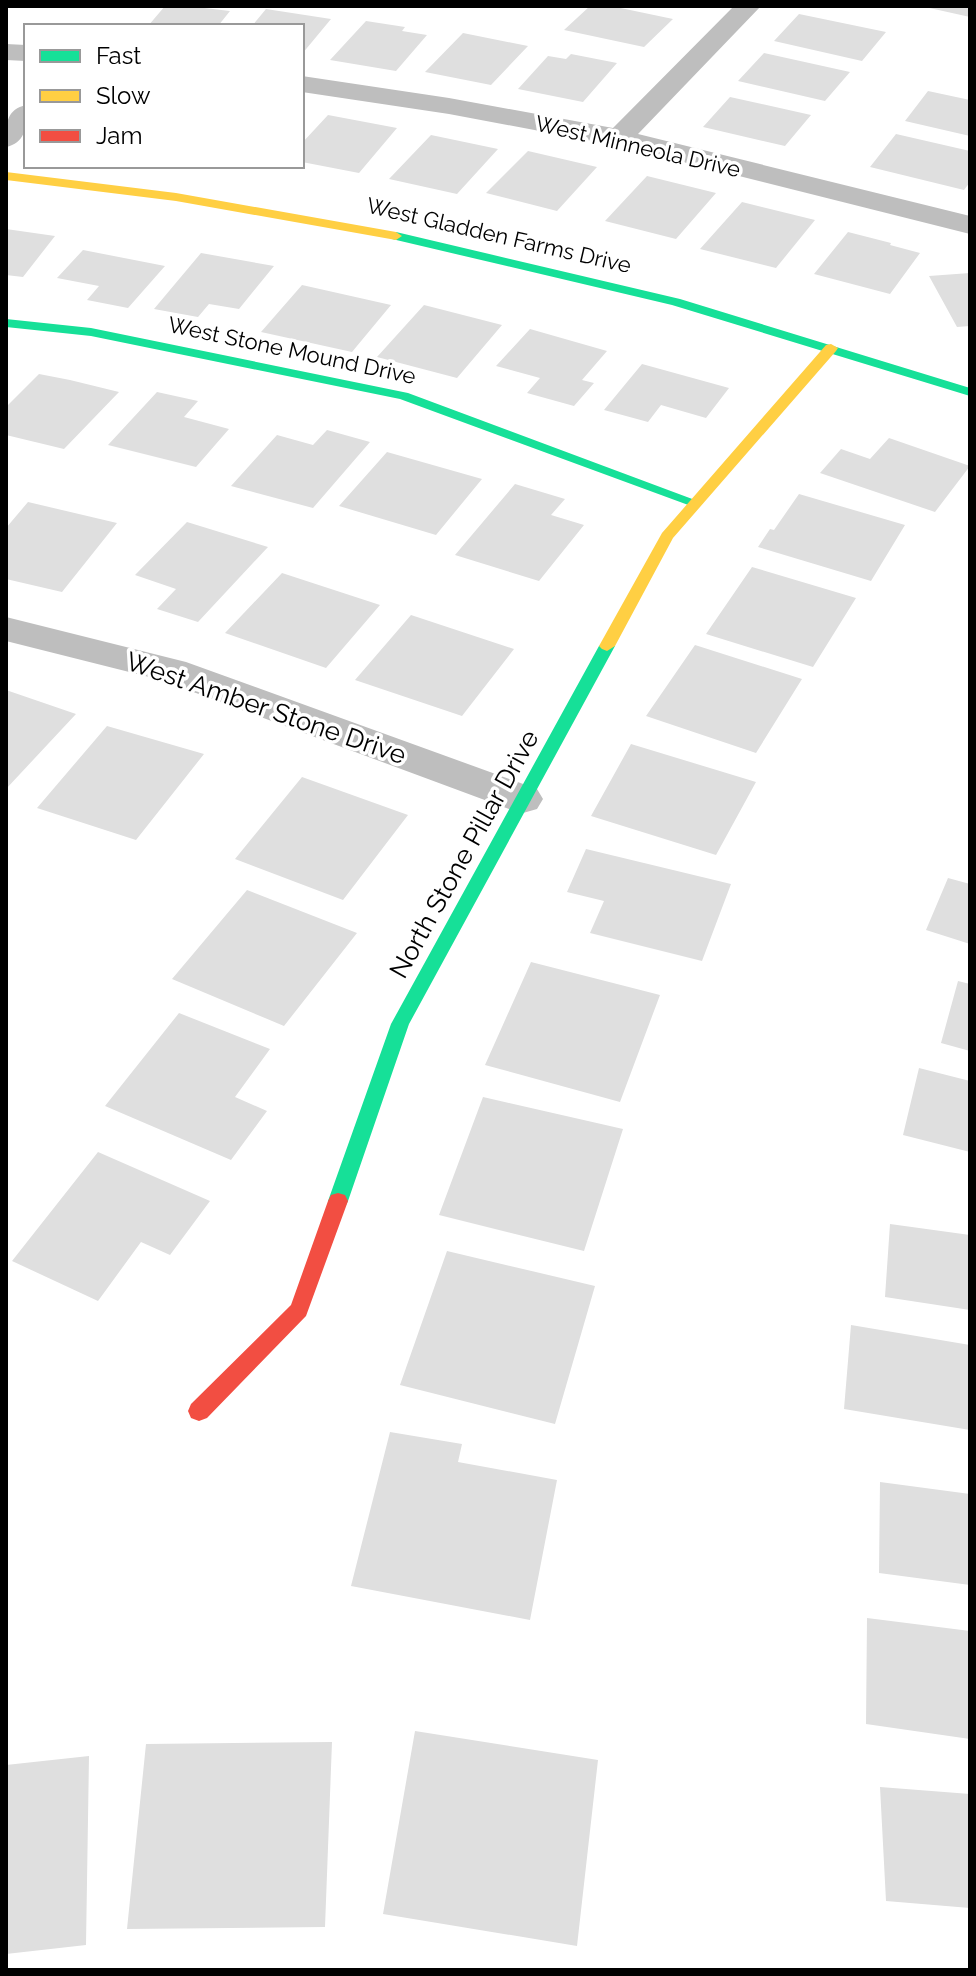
<svg xmlns="http://www.w3.org/2000/svg" width="976" height="1976" viewBox="0 0 976 1976" font-family="Raleway,sans-serif">
<rect width="100%" height="100%" fill="#fff"/>
<path fill="#dfdfdf" d="M165,6H187L230,11L218,26H148Z
M590,6H611L673,19L644,47L564,30Z
M925,6H970V17L925,7Z
M266,9L331,19L302,54V26H252Z
M799,14L886,32L862,61L774,41Z
M366,21L405,27L402,31L427,35L396,71L330,60Z
M463,33L528,46L491,85L425,72Z
M764,53L850,72L825,101L738,81Z
M571,54L617,63L583,102L518,89L548,56L566,59Z
M928,91L970,100V136L905,121Z
M730,97L811,115L785,146L703,127Z
M328,115L397,128L359,173L302,162V143Z
M896,134L970,151V182L964,190L870,167Z
M431,135L498,149L457,194L389,179Z
M528,151L597,167L557,211L486,193Z
M647,176L716,193L676,239L605,221Z
M742,202L815,220L776,268L700,249Z
M6,229L55,236L23,277L6,275Z
M848,232L891,243L890,245L920,253L890,294L814,274Z
M83,250L165,266L128,308L87,300L99,286L57,278Z
M201,253L274,266L239,309L209,304L198,317L154,309Z
M970,273V326L957,327L929,276Z
M302,285L391,305L352,352L261,332Z
M424,305L502,325L457,378L377,357Z
M530,329L607,351L582,380L594,383L574,406L527,393L540,378L496,366Z
M642,364L729,388L706,418L661,405L648,422L604,410Z
M39,374L70,380L119,392L64,449L6,435V407Z
M157,392L198,401L184,417L229,429L196,467L108,445Z
M327,430L370,442L313,508L231,486L277,435L313,445Z
M889,438L970,466L935,512L820,473L841,449L870,459Z
M387,452L482,479L436,535L339,506Z
M515,484L565,499L551,515L584,525L539,581L455,555Z
M799,494L905,525L871,581L758,547L770,529L774,530Z
M28,502L117,523L62,592L6,579V528Z
M187,522L268,547L198,622L157,609L176,589L135,575Z
M752,567L856,598L813,667L706,634Z
M282,573L380,605L326,668L225,633Z
M411,615L514,649L462,716L355,680Z
M695,645L802,679L756,753L646,716Z
M6,690L76,714L6,789Z
M107,726L204,754L136,840L37,808Z
M631,744L756,782L716,855L591,816Z
M302,777L408,815L343,900L235,859Z
M586,849L731,884L702,961L590,933L604,901L567,892Z
M948,878L970,884V944L926,930Z
M247,890L357,933L284,1026L172,979Z
M531,962L660,995L620,1102L485,1065Z
M958,981L970,984V1051L941,1043Z
M179,1013L270,1049L235,1097L267,1111L231,1160L105,1106Z
M919,1068L970,1081V1152L903,1135Z
M483,1097L623,1129L584,1251L439,1215Z
M98,1152L210,1201L170,1255L141,1242L98,1301L12,1261Z
M890,1224L970,1235V1310L885,1297Z
M447,1251L595,1286L555,1424L400,1385Z
M851,1325L970,1345V1430L844,1409Z
M390,1432L462,1444L458,1462L557,1480L530,1620L351,1586Z
M880,1482L970,1494V1585L879,1573Z
M867,1618L970,1631V1739L866,1724Z
M415,1731L598,1760L577,1946L383,1914Z
M332,1742L325,1927L127,1929L146,1744Z
M89,1756L86,1945L6,1954V1765Z
M880,1787L970,1794V1908L886,1901Z"/>
<g fill="none" stroke-linecap="round" stroke-linejoin="round">
<path fill="#bebebe" fill-rule="evenodd" d="M734,6H761L638,134L970,216V234L619,146L449,114L302,92V76L449,98L613,128Z
M6,44L26,45V61L6,60Z
M26,105C26,124 28,142 6,147C6,128 4,110 26,105Z
M6,617L186,662L537,789L543,799L537,809L523,813L509,809L161,680L6,641Z"/>
<path fill="#16e098" fill-rule="evenodd" d="M396,232L680,299L970,388V396L672,305L392,239L390,236Z
M6,319L91,328L408,393L703,503L696,507L691,506L400,399L91,336L6,327Z
M607,641L615,646L409,1024L348,1201L345,1207L338,1209L331,1207L328,1201L391,1024L599,646Z"/>
<path fill="#ffcf43" fill-rule="evenodd" d="M6,172L176,193L396,232L402,236L396,240L176,201L6,180Z
M831,344L838,348L836,351L673,538L615,646L607,651L602,649L599,646L662,533L826,345Z"/>
<path fill="#f24e42" fill-rule="evenodd" d="M338,1193L345,1195L348,1201L306,1316L207,1418L199,1421L191,1418L188,1411L191,1404L291,1305L328,1201L331,1195Z"/>
</g>
<g text-anchor="middle" stroke-width="7" stroke-linejoin="round" paint-order="stroke">
<g font-size="22" fill="#000" stroke="#fff">
<text transform="translate(638 146) rotate(13)" y="8">West Minneola Drive</text>
<text transform="translate(499 235) rotate(13)" y="8">West Gladden Farms Drive</text>
<text transform="translate(292 350) rotate(12)" y="8">West Stone Mound Drive</text>
</g>
<g font-size="26" fill="#000" stroke="#fff">
<text transform="translate(266 708) rotate(19)" y="9">West Amber Stone Drive</text>
<text transform="translate(464 854) rotate(-61)" y="9">North Stone Pillar Drive</text>
</g>
</g>
<rect width="976" height="1976" fill="none" stroke="#000000" stroke-width="16"/>
<rect x="24" y="24" width="280" height="144" fill="#ffffff" stroke="#999999" stroke-width="2"/>
<rect x="40" y="50" width="40" height="12" fill="#16e098" stroke="#999999" stroke-width="2"/>
<text x="96" y="64" font-size="24" fill="#000000">Fast</text>
<rect x="40" y="90" width="40" height="12" fill="#ffcf43" stroke="#999999" stroke-width="2"/>
<text x="96" y="104" font-size="24" fill="#000000">Slow</text>
<rect x="40" y="130" width="40" height="12" fill="#f24e42" stroke="#999999" stroke-width="2"/>
<text x="96" y="144" font-size="24" fill="#000000">Jam</text>
</svg>
